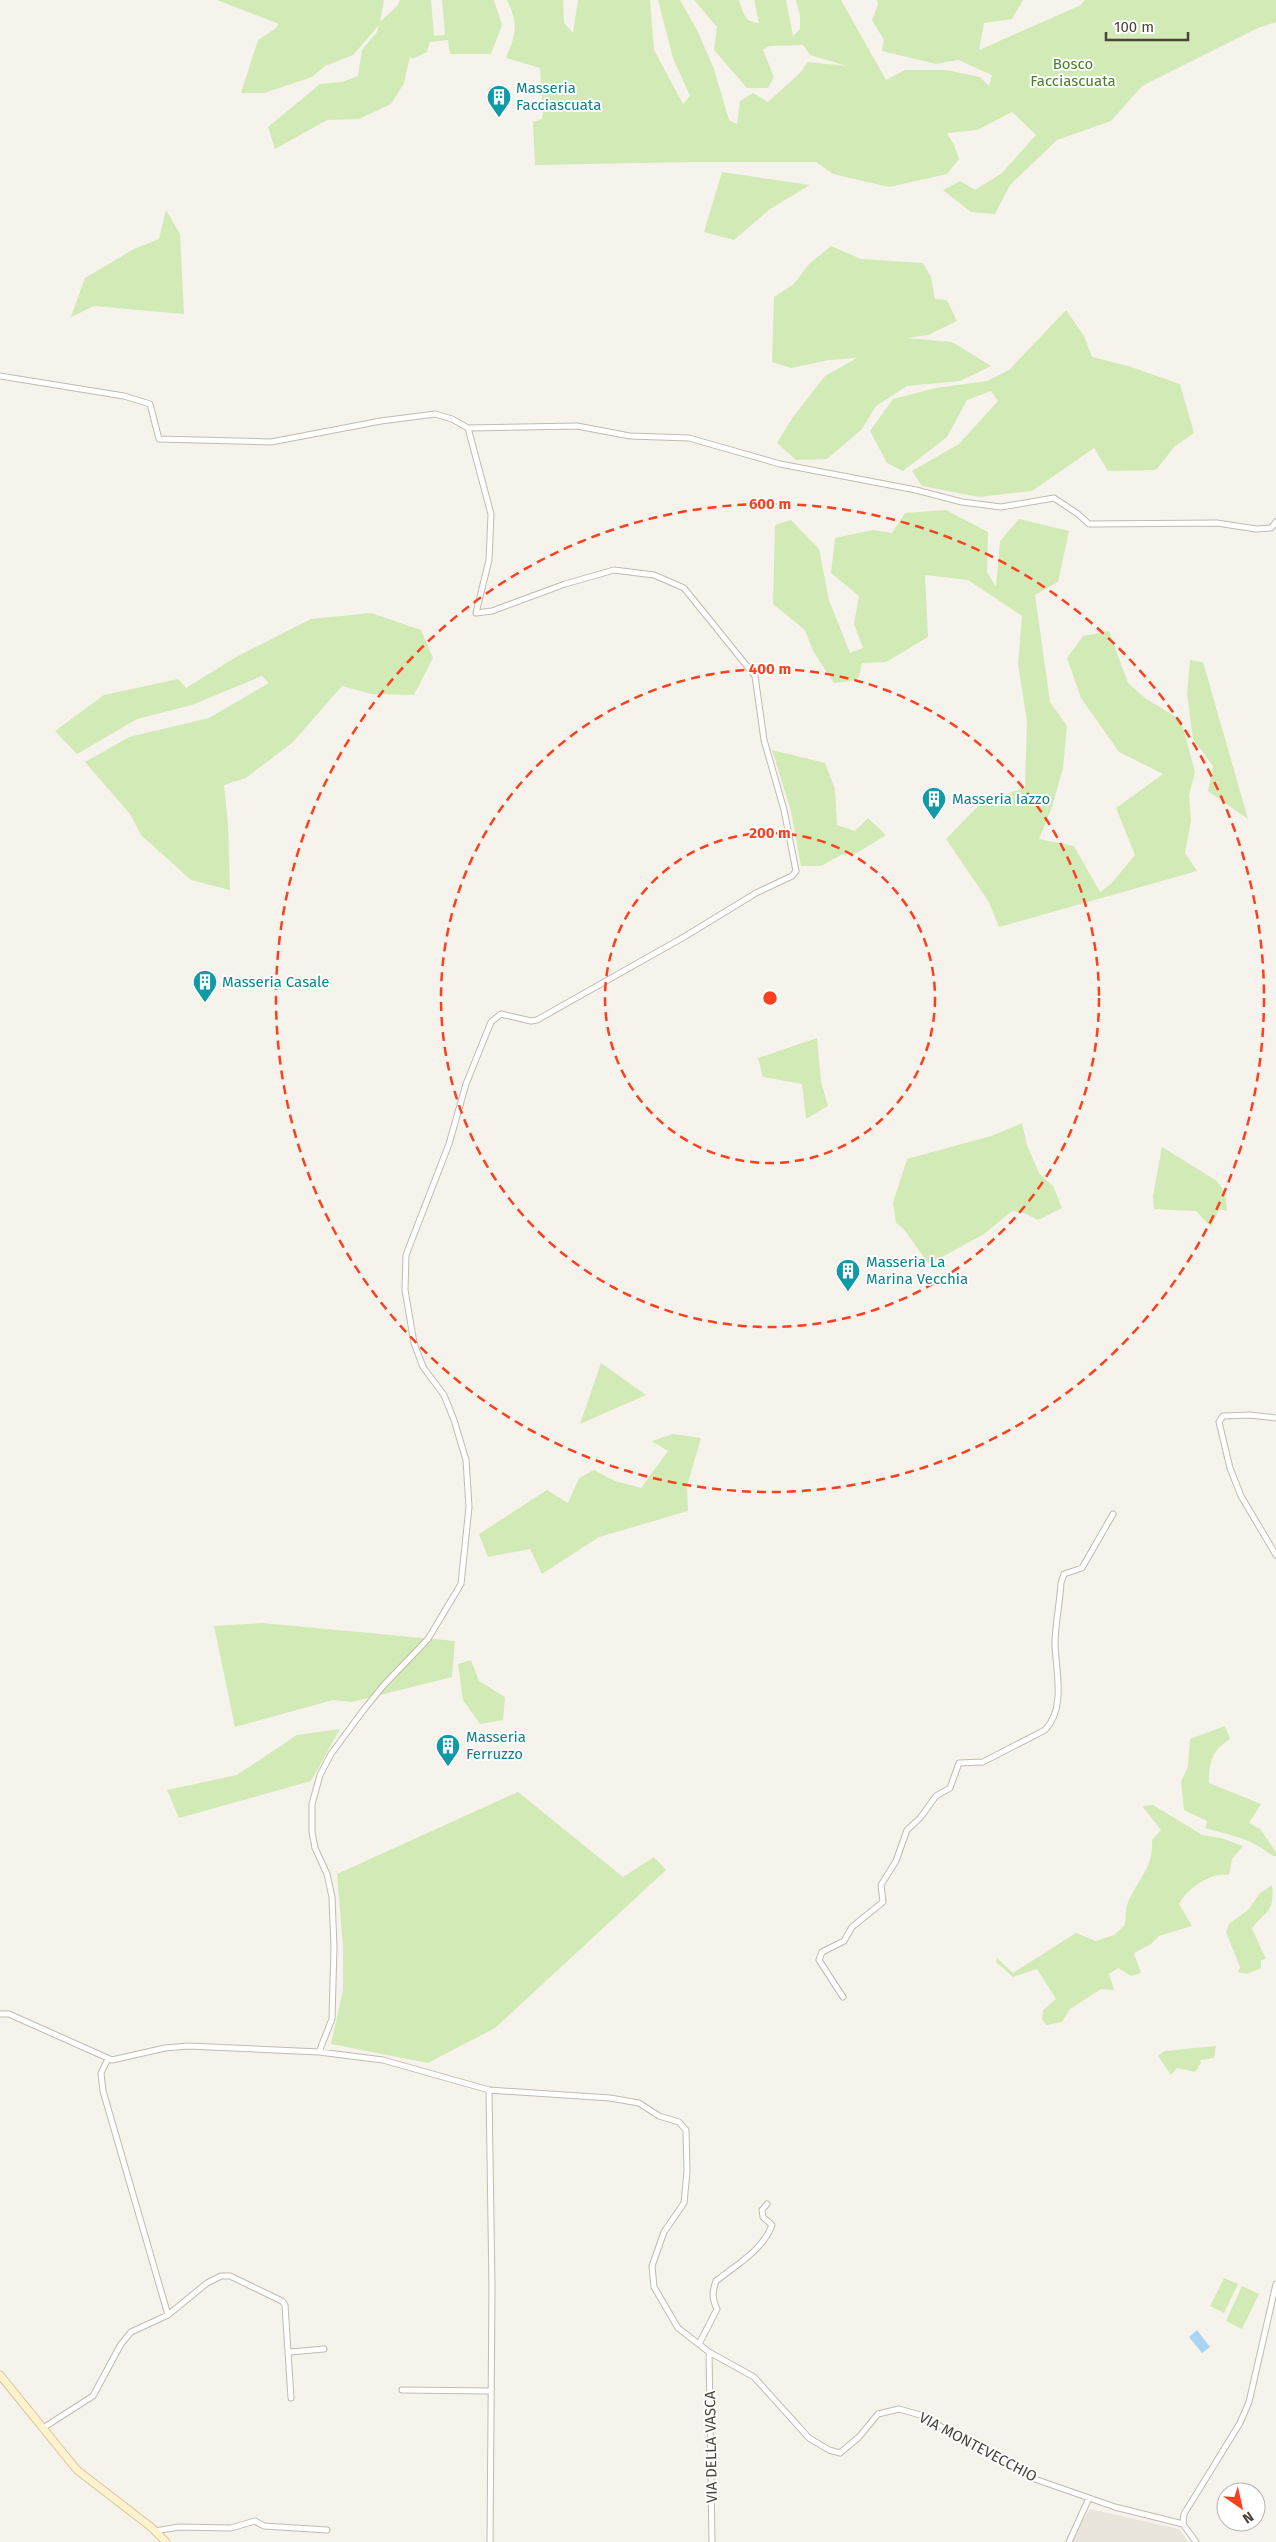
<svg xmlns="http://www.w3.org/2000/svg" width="1276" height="2542" viewBox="0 0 1276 2542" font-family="'Fira Sans',sans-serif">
<rect width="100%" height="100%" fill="#f6f3ec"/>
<path fill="#eae5da" d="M1090,2509L1179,2529L1188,2542H1069Z"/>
<path fill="#d2eab5" d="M217,0H384L380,22L397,6L400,0H431L434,36L445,35L442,0H494L502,25L491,54H450L448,40L430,42L427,52L412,59L410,56L404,83L391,104L359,119L327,120L275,149L268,127L320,84L342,82L358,76L362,50L377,32L379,25L353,55L325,66L312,77L264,93H241L258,40L275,29L279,24Z
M507,0H563L564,23L573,33L578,0H650L654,50L683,104L690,96L673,58L658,0H680L697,30L714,69L729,120L737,124L740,101L753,93L768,102L800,73L808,62L847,66L810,55L803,45L769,46L763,50L774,77L768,88H747L714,50L717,27L694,0H739C743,12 744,22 759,23L754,0H786L793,36L800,29V15L796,0H841L886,80L905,70H946L980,77L989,86L992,75L958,60L936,64L882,51L884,40L872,20L878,4L877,0H1023L1012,19L984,23L979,50L1081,5L1085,0H1276V22L1258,28L1142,86L1111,121L1057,140L1010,185L995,214L971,212L943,190L960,181L975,190L1002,173L1036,135L1012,112L977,130L947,133L954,145L959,159L947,174L889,187L833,174L816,162H695L535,165L533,122L542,119L543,114L540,68L506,58C516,34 519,25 507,0Z
M722,172L810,185L770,209L734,240L704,232Z
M166,210L180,234L184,314L94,306L71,317L85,278L134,249L159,239Z
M831,246L861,259L923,263L931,277L935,299L947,300L957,321L928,335L907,338L952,342L991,366L960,381L907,386L876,406L862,429L827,459L796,460L777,443L793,417L825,376L857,358L829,360L791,368L772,362L774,297L794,284L809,264Z
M1066,310L1084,336L1092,357L1128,366L1180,384L1194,433L1175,446L1156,470L1108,471L1094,448L1032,491L979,497L922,486L912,471L959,444L998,401L991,391L967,400L947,437L903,471L887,463L870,431L893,399L936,388L987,381L1009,370Z
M946,510L988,532L987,572L996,587L1000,541L1019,519L1069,531L1058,582L1035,595L1050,702L1067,726L1063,768L1052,807L1039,839L1074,846L1100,892L1111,884L1135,855L1116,808L1163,774L1119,752L1081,698L1067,658L1083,636L1109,631L1128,683L1145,698L1181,720L1195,772L1189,795L1191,821L1185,853L1197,871L999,927L989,902L946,839L983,801L1025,788L1027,721L1018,664L1022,616L968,580L925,575L928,637L886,662L862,663L859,677L851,681L834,683L813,651L805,630L773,604L775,525L791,520L819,549L829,600L850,653L863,648L854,624L859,596L831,573L835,538L873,530L892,533L905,513Z
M371,613L421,630L433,658L414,695L371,694L342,686L293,742L246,778L224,785L228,824L230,890L191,880L141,835L130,814L85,762L129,737L209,718L269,683L262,676L192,705L137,719L77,754L55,731L104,695L178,679L186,688L236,657L311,619Z
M1190,660L1203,662L1248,819L1208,791L1213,766L1193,739L1187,694Z
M772,750L825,763L835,789L837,825L855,831L868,818L886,835L857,853L841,855L821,866H801L791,811Z
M817,1038L821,1082L828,1106L806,1119L802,1084L763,1077L758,1058Z
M1022,1123L1027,1145L1039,1173L1053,1186L1062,1208L1038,1220L1024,1213L1012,1211L984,1234L929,1264L903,1228L896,1223L893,1203L907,1159L991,1136Z
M1162,1147L1217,1181L1225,1193L1227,1211L1219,1209L1211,1227L1196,1211L1154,1209L1153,1196Z
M601,1363L646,1395L580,1424Z
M673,1434L701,1438L687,1486L688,1511L599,1537L542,1574L530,1549L488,1557L479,1534L547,1490L568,1503L579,1478L594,1470L615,1481L641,1488L668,1451L652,1441Z
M262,1623L455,1641L452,1677L352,1702L333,1700L235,1727L214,1626Z
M471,1660L479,1681L505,1697L503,1720L480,1724L463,1700L458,1664Z
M1225,1726L1230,1739C1213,1749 1208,1764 1209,1783L1261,1804L1249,1823L1260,1829L1276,1852V1856H1273C1250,1838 1233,1836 1205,1828L1207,1821L1184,1810L1181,1782L1188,1766L1190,1739Z
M340,1729L311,1781L179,1818L167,1790L237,1775L297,1735Z
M518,1792L623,1877L654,1857L666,1870L495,2028L428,2063L331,2044L343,1990V1946L337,1874Z
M1153,1805L1202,1835L1221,1838L1243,1846L1232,1859L1229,1875C1212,1871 1186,1889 1179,1904L1192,1926L1159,1936L1151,1944L1134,1953L1141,1973L1131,1976L1118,1968L1109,1974L1114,1990L1101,1989L1070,2009L1062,2022L1047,2025L1042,2020L1043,2010L1056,1999L1037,1969L1013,1977L996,1962L997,1958L1013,1973L1076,1933L1096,1941L1114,1935L1125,1925C1126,1918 1125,1911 1127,1905C1136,1880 1154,1869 1152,1840L1161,1830L1142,1806Z
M1272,1885C1276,1915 1261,1913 1252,1929L1266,1959L1261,1960V1968L1247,1974L1238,1972L1240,1967L1226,1932L1229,1924L1249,1909L1260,1893Z
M1216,2046L1214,2058L1200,2060L1201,2063L1195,2072L1177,2068L1171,2075L1158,2056L1164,2051Z
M1224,2278L1238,2284L1224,2313L1210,2306Z
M1242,2286L1259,2294L1242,2329L1226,2321Z"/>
<path fill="#a9d4f2" d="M1197,2330L1210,2347L1202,2353L1189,2337Z"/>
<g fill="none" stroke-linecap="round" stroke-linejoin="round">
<defs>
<path id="street" d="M0,376L124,396L150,404L159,439L271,442L381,421L435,414L452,419L468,428L577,426L630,436L689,438L780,464L916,490L962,502L1001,507L1054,498L1078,514L1089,524L1217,523L1256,529L1271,528L1276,522
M1276,1418L1250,1415L1223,1416L1219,1422L1230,1468L1241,1496L1276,1555
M843,1997L819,1960L822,1952L844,1941L852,1927L883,1902L881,1885L896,1861L907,1830L920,1818L936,1796L950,1788L959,1763L983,1762L1045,1730C1066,1708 1056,1672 1055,1645C1055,1624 1060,1603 1061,1583L1064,1574L1082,1568L1113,1514
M0,2014H9L112,2060L165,2048L188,2046L319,2052L383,2060L489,2090L610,2098L639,2103L659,2116L679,2122L686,2130L687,2172L684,2203L664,2232L652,2266L654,2287L678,2328L709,2352L754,2377L809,2438L829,2450L840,2453L859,2437L878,2414L899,2409L924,2416L951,2433L996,2454L1029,2477L1115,2507L1183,2524L1196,2542
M319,2052L332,2019L334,1947L332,1897L327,1874L315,1848L312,1832V1804L320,1775L331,1754L362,1712L383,1686L428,1639L461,1584L469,1507L466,1460L454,1420L444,1395L423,1367L414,1343L405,1290L406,1255L449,1144L466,1084L491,1022L501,1014L531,1021L537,1020L684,937L756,893L792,876L796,871L784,810L764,740L755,676L684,588L654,575L614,570L565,584L492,611L476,613L489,560L491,514L468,428
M108,2059L101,2073L103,2091L168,2315
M489,2090L492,2288L490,2542
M699,2344L717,2309C712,2299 712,2292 716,2281C735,2266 764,2249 772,2225L763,2217L762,2210L767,2204
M290,2352L324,2349
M709,2352L712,2542
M402,2390L491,2391
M43,2428L93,2396L121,2344L131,2332L168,2315L207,2283L221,2276H230L282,2301L285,2305L291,2398
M1183,2524L1184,2514L1240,2423L1249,2402L1276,2284
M155,2531L179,2527L231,2528L255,2521L264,2526L327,2530
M1069,2542L1089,2498"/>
<path id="secondary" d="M0,2375L77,2470L151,2527L166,2542"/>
</defs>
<use href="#street" stroke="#c2bbae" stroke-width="7"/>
<use href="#secondary" stroke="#d6c79b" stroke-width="9"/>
<use href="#street" stroke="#fff" stroke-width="5"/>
<use href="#secondary" stroke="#fff3cd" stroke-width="7"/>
</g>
<g fill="none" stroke="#fc3f1d" stroke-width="2.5" stroke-dasharray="9 6">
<circle cx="770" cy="998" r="165"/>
<circle cx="770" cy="998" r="329"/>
<circle cx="770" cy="998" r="494"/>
</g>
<defs>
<symbol id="building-pin" viewBox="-11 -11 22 30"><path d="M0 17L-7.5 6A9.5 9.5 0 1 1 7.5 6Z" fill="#0f9aa8" stroke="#fff"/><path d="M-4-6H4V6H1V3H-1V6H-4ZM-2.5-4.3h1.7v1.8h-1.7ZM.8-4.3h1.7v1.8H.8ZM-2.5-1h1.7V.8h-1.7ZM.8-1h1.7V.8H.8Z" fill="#fff"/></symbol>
</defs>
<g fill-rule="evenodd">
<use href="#building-pin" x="485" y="83" width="28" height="38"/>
<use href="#building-pin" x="920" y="785" width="28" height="38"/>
<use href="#building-pin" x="191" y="968" width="28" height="38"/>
<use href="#building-pin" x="834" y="1257" width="28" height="38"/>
<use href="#building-pin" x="434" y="1732" width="28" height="38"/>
</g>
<g text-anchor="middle" stroke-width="4" stroke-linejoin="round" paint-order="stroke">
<g font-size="15" fill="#4a7f2a" stroke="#fff">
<text x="1073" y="69">Bosco<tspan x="1073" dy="17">Facciascuata</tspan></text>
</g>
<g font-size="15" fill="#0d838f" stroke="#fff" text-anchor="start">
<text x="516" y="93">Masseria<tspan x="516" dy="17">Facciascuata</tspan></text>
<text x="952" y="804">Masseria Iazzo</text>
<text x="222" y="987">Masseria Casale</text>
<text x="866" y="1267">Masseria La<tspan x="866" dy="17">Marina Vecchia</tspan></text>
<text x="466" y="1742">Masseria<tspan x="466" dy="17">Ferruzzo</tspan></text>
</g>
<g font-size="15" fill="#4b4439" stroke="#fff">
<text transform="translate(711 2447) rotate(-91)" y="5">VIA DELLA VASCA</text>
<text transform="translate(978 2447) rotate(28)" y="5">VIA MONTEVECCHIO</text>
</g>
</g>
<circle cx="770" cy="998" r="8" fill="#fc3f1d" stroke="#fff" stroke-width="2.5"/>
<g font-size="15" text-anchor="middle" font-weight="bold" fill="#fc3f1d" stroke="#fff" stroke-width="4" stroke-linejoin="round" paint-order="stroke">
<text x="770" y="509">600 m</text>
<text x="770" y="674">400 m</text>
<text x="770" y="838">200 m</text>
</g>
<g transform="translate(1241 2507) rotate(146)"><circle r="24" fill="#ffffff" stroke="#b7b4b0"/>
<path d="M0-4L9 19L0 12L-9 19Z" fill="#fc3f1d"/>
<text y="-8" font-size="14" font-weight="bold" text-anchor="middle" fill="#4b4439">N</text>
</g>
<path d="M1106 32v8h82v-8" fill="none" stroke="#4b4439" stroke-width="2.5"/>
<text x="1114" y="32" font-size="15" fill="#4b4439" stroke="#ffffff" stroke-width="4" paint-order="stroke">100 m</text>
</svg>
